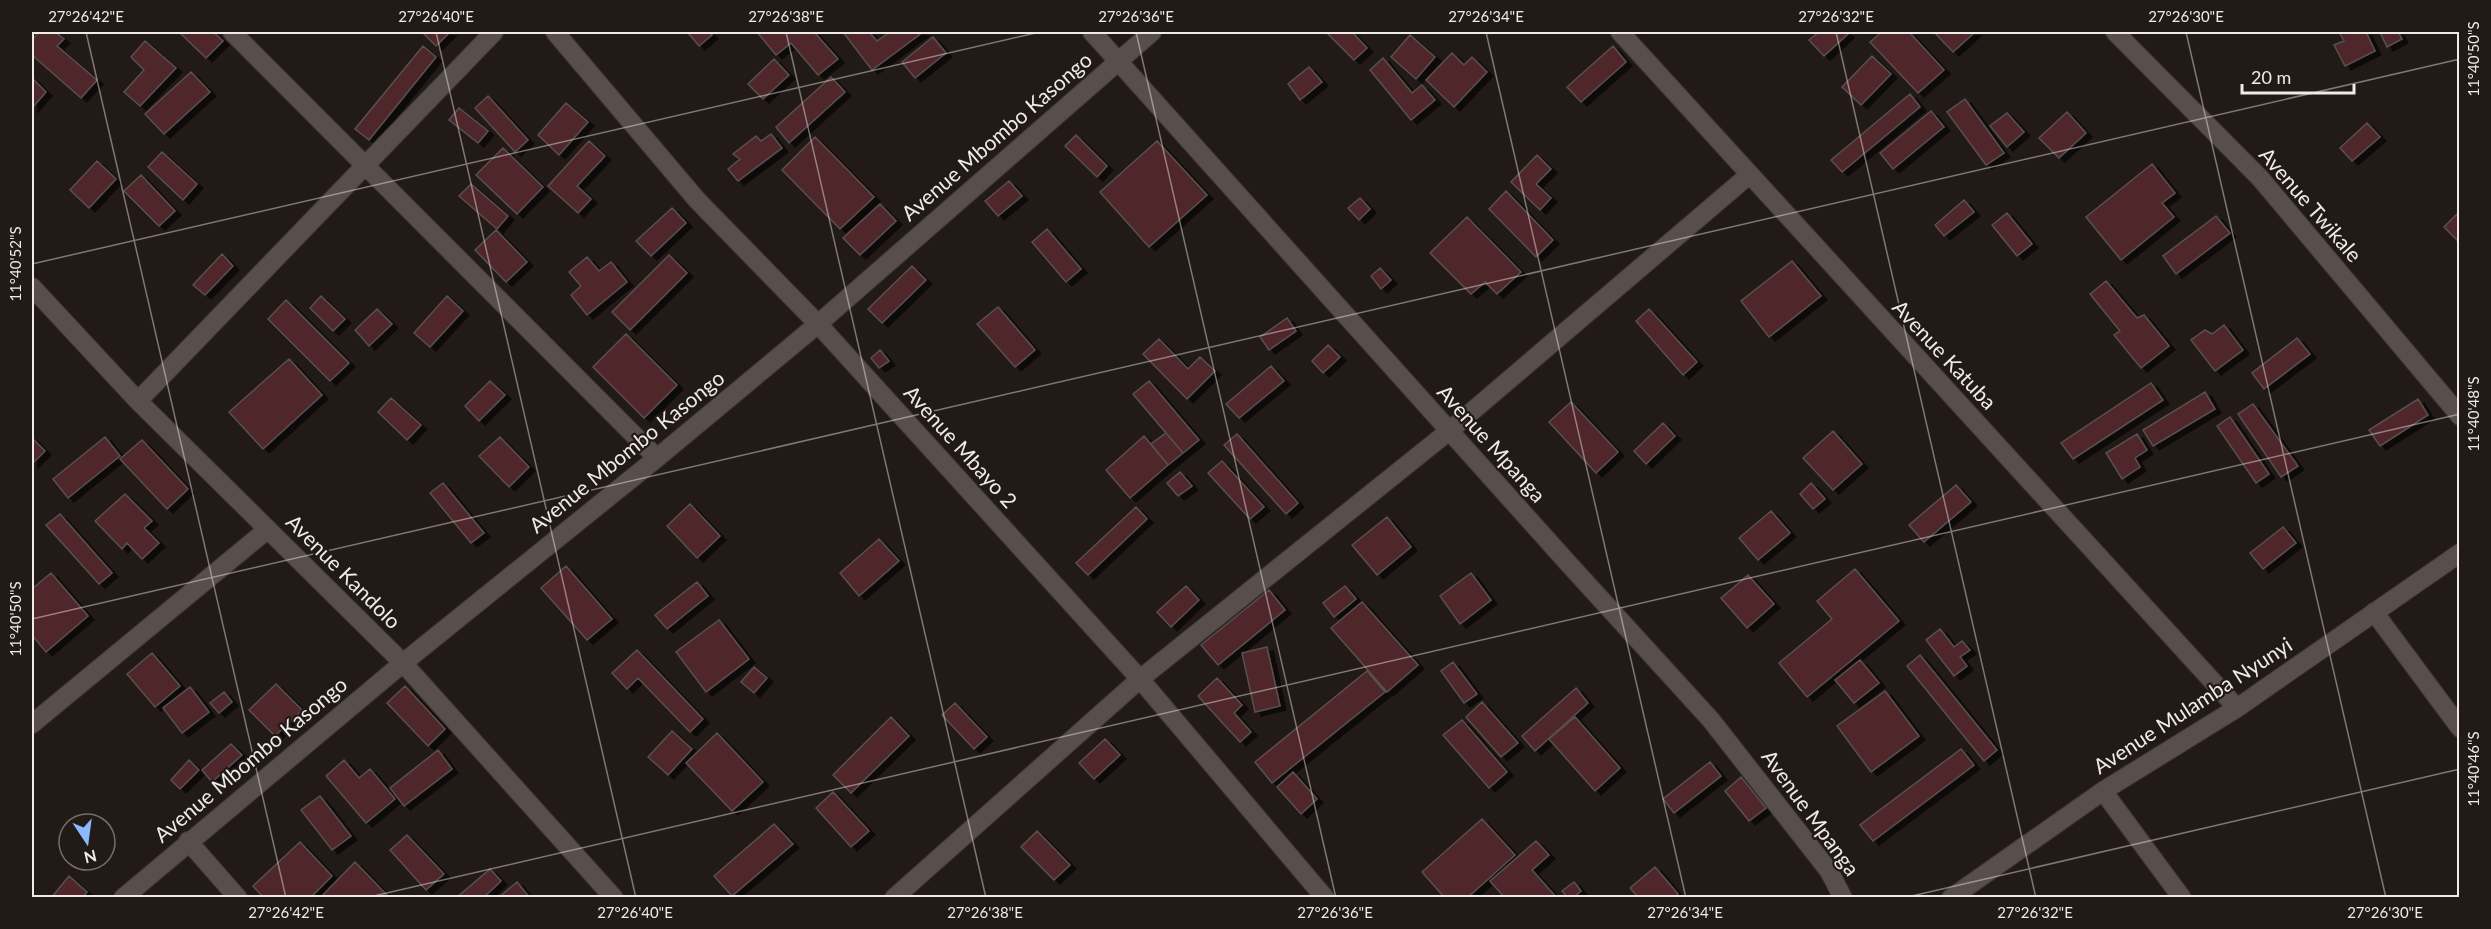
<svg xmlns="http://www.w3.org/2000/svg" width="2491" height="929" viewBox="0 0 2491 929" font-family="Lato,sans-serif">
<defs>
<filter id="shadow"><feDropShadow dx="6" dy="4" stdDeviation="0" flood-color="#0009"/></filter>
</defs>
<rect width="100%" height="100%" fill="#221a17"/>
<path fill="#4f252b" stroke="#595050" stroke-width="1.5" filter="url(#shadow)" d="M39,32H55L64,39L57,46L97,80L81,98L32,55V40Z
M179,32H213L223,41L206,58Z
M422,32H450L436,46Z
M690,32H709L712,35L699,46L688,33Z
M757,32H814L838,59L818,75L791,43L776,55Z
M843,32H869L877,41L890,32H923L872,70Z
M1326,32H1352L1367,48L1354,60Z
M1819,32H1846L1848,34L1824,56L1809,40Z
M1882,32H1909L1944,70L1918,93L1870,42Z
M1934,32H1975L1953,52Z
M2339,32H2366L2375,51L2345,66L2334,45L2344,41Z
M2380,32H2398L2402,39L2387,47Z
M1410,35L1435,57L1416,79L1391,57Z
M933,37L946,53L915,78L902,62Z
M145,41L176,68L140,106L124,92L144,70L131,57Z
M423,46L436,57L369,140L355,129Z
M1613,46L1626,62L1581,102L1567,87Z
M1452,53L1464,65L1472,57L1487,72L1454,107L1426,80Z
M1872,56L1891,74L1861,105L1842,87Z
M1383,58L1412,93L1422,85L1435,100L1411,120L1370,70Z
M774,59L789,75L763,99L748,84Z
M1309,67L1322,82L1300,100L1288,84Z
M191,72L210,92L164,134L145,114Z
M831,77L845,92L789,143L776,127Z
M32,78L46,92L32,108Z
M1910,94L1920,107L1842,172L1831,160Z
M488,96L528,140L515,152L475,108Z
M1965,99L2004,153L1986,165L1947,112Z
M566,103L588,122L559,155L538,135Z
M459,108L488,131L478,143L449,120Z
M1931,111L1944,127L1893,169L1880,153Z
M2067,112L2086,133L2059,158L2039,138Z
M2007,113L2024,132L2007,147L1990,126Z
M2367,123L2380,137L2352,161L2340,148Z
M771,134L782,148L738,181L728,169L740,159L733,154L756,136L761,141Z
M1076,135L1107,166L1097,177L1065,146Z
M815,137L874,197L840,229L782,170Z
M589,141L605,156L577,186L591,199L578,213L548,186Z
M1157,141L1207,195L1149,247L1100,192Z
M503,148L543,187L517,214L476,175Z
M162,152L197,184L183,200L148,167Z
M1537,155L1551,169L1536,184L1551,198L1540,210L1511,182Z
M97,161L116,179L89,208L70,190Z
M2152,164L2175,193L2162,203L2174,217L2121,260L2086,217Z
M141,175L175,211L159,226L124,191Z
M1009,181L1022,196L998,216L985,201Z
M471,184L508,216L497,229L459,196Z
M1506,191L1553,240L1536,257L1489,209Z
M1360,198L1370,209L1359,220L1348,208Z
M1964,200L1974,212L1944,236L1935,225Z
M880,204L896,221L860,255L843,238Z
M672,208L686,223L651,256L636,241Z
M2460,211V243L2444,227Z
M2007,213L2032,244L2017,256L1992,225Z
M2216,216L2230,233L2176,274L2163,256Z
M1467,217L1521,272L1497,294L1485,282L1471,294L1430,253Z
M1047,229L1081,269L1066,282L1032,242Z
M496,230L527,262L506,282L475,250Z
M222,254L233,266L205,295L193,285Z
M669,255L687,273L630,330L612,312Z
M587,257L599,271L611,262L627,282L587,315L571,295L581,286L569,272Z
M1792,261L1821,296L1769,337L1741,301Z
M912,266L926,280L882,323L868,309Z
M1380,268L1391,280L1381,289L1371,276Z
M2106,281L2137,318L2144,315L2169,346L2141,368L2114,335L2120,331L2090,294Z
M321,296L345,319L333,331L310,308Z
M447,296L463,311L430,347L414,333Z
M286,300L349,363L330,381L268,319Z
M998,307L1035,350L1015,367L977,324Z
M377,309L392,324L369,346L355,330Z
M1649,309L1697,362L1683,375L1636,321Z
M1287,318L1296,331L1269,350L1260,337Z
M2224,325L2243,350L2215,371L2191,340L2205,330L2212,334Z
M626,334L677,385L644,418L593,367Z
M2297,338L2310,354L2264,389L2252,373Z
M1159,339L1188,369L1200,357L1215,371L1187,399L1143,354Z
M1328,345L1340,357L1323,373L1312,361Z
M880,350L889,361L879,368L871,358Z
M289,359L322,395L263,449L229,412Z
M1271,366L1284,381L1239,418L1226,404Z
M490,381L505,395L479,421L465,406Z
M1149,381L1199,440L1183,453L1133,394Z
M2151,383L2163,400L2073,459L2061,443Z
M2205,392L2215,409L2153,446L2143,430Z
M391,398L421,425L407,440L378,412Z
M2418,399L2428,415L2380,446L2369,430Z
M1571,402L1618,452L1596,473L1549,422Z
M2253,404L2298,466L2281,477L2238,414Z
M2230,417L2269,474L2256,483L2217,426Z
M1663,423L1675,436L1646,464L1634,451Z
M1833,431L1862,464L1833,490L1803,458Z
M1166,433L1183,453L1168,465L1151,444Z
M1237,434L1298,503L1286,514L1224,445Z
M2137,434L2147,450L2135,458L2140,467L2122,479L2106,453Z
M1144,436L1168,465L1130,498L1106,470Z
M105,437L120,456L68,498L53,479Z
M500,437L529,467L509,487L479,456Z
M32,438L45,451L32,464Z
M142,440L188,489L167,509L120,459Z
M1222,461L1264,507L1250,519L1208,473Z
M1180,472L1192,486L1178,496L1167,483Z
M443,483L484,533L471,543L430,493Z
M1811,483L1825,499L1813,509L1800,494Z
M1956,485L1971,502L1924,542L1909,525Z
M125,494L152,521L144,528L159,543L142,559L127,543L122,549L95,521Z
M690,504L720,536L697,558L667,526Z
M1136,507L1147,519L1088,575L1076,563Z
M1771,511L1790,533L1758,560L1739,538Z
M60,514L112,573L99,584L46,525Z
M1387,517L1411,547L1377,575L1352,545Z
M2283,527L2296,543L2263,569L2250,553Z
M879,539L899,561L859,596L840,573Z
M566,566L612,619L587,640L541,588Z
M1855,569L1899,621L1807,697L1779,663L1832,619L1817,601Z
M51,573L88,616L46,652L32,635V589Z
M1471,573L1491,600L1460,624L1440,596Z
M1748,575L1774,604L1747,628L1721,598Z
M697,582L708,596L667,629L655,615Z
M1186,586L1199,600L1171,627L1157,612Z
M1345,586L1356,599L1334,617L1323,603Z
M1269,590L1285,610L1218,665L1201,645Z
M1362,602L1418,665L1387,692L1331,628Z
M719,620L749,659L706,692L676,652Z
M1940,629L1954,647L1962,641L1970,650L1960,657L1967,666L1954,676L1926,640Z
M1267,647L1280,706L1255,712L1242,653Z
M637,650L703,719L690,732L638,678L627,689L612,673Z
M152,653L180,686L155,707L127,674Z
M1920,655L1997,750L1984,761L1907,666Z
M1860,660L1879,683L1854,703L1835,680Z
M1453,662L1477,694L1464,703L1441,671Z
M754,667L767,678L754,693L741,682Z
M1367,671L1385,692L1272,783L1255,762Z
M1217,678L1242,705L1234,713L1251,732L1240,742L1198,696Z
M276,684L302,710L275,736L249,710Z
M405,686L445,729L428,746L387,703Z
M190,687L209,712L182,733L163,708Z
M1576,688L1588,703L1535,751L1522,736Z
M1885,691L1919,736L1871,772L1837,726Z
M224,692L232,702L219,713L210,703Z
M1482,702L1518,743L1501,757L1466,717Z
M955,703L987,737L974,749L942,715Z
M891,717L909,736L851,793L833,775Z
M1575,717L1620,768L1595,791L1549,739Z
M1462,720L1507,772L1489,788L1443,735Z
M672,731L692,749L668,775L648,757Z
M717,733L763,782L732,811L686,763Z
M1105,739L1120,755L1094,779L1079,763Z
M231,744L242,755L212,782L202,770Z
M1961,749L1974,765L1873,841L1860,825Z
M438,750L452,769L404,806L390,788Z
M189,760L199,770L180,789L171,780Z
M344,760L359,778L370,769L395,799L366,823L326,776Z
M1710,762L1721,776L1674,813L1663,799Z
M1293,772L1317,799L1301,814L1277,787Z
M1741,777L1766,808L1749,821L1725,791Z
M833,792L869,831L851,847L816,808Z
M320,796L351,836L332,850L301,810Z
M1482,819L1515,855L1467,898H1445L1422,872Z
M774,824L793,844L732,896L714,876Z
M1037,831L1070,865L1054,880L1021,847Z
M407,835L444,874L426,890L390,850Z
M1536,841L1549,855L1532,870L1557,898H1505L1490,881Z
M300,842L332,876L310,898H264L253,886Z
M355,862L387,895L385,898H320Z
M1655,867L1678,894L1673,898H1639L1630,888Z
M490,869L501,881L483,898H456Z
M69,876L87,892L82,898H51Z
M517,882L529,897L498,898Z
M1574,882L1581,891L1573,898H1568L1562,891Z"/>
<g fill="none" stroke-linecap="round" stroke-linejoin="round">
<defs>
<path id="minor" d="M232,32L657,458
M555,32L697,200L818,324L1140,679L1325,898
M1092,32L1567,562L1711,720L1829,871L1843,898
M1620,32L2237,708
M2115,32L2260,178L2460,416
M32,287L138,401L403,663L614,898
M138,401L494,32
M2374,612L2460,728
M32,724L268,529
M2103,791L2182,898
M188,841L238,898
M123,898L403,663L657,458L818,324L1152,32
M894,898L1140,679L1449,431L1749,175
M1951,898L2103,791L2237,708L2460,553"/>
</defs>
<use href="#minor" stroke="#3d3836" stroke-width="20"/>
<use href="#minor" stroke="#584f4c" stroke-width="18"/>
</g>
<path fill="none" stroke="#f0ebe9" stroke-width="1.5" stroke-opacity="0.45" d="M86,32L286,898M436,32L636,898M786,32L986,898M1136,32L1336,898M1486,32L1686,898M1836,32L2036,898M2186,32L2386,898M32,264L1040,32M32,619L2460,59M365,898L2460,414M1903,898L2460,769"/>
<g text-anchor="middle" stroke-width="4.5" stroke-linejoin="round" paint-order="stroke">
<g font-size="21" fill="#f0ebe9" stroke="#221a17">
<text transform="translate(997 137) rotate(-41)" y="7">Avenue Mbombo Kasongo</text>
<text transform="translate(2310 205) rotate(49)" y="7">Avenue Twikale</text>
<text transform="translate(1944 355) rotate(47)" y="7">Avenue Katuba</text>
<text transform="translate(1491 444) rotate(48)" y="7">Avenue Mpanga</text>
<text transform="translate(960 447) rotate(48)" y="7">Avenue Mbayo 2</text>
<text transform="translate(627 452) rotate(-39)" y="7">Avenue Mbombo Kasongo</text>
<text transform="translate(343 572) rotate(45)" y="7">Avenue Kandolo</text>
<text transform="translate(2193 706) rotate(-33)" y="7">Avenue Mulamba Nyunyi</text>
<text transform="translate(251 760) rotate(-40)" y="7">Avenue Mbombo Kasongo</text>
<text transform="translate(1810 813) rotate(54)" y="7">Avenue Mpanga</text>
</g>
</g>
<rect width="2491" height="929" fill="none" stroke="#221a17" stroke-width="66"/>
<g transform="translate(87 842) rotate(167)"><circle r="28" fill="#221a17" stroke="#746e6b" stroke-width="1.5"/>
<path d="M0-4.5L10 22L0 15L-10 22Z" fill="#8bb9fc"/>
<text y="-9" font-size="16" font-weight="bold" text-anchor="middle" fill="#f0ebe9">N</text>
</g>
<path d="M2242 84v9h112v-9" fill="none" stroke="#f0ebe9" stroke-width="3"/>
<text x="2251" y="84" font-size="18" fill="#f0ebe9" stroke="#221a17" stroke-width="4.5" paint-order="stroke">20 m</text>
<rect x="33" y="33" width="2425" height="863" fill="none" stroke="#f0ebe9" stroke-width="2"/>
<g font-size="15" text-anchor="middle" fill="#f0ebe9">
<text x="86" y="22">27°26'42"E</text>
<text x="436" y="22">27°26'40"E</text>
<text x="786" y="22">27°26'38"E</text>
<text x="1136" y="22">27°26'36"E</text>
<text x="1486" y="22">27°26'34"E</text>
<text x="1836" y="22">27°26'32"E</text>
<text x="2186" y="22">27°26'30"E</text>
<text transform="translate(2474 59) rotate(-90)" y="5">11°40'50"S</text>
<text transform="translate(16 264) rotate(-90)" y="5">11°40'52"S</text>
<text transform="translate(2474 414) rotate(-90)" y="5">11°40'48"S</text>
<text transform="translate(16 619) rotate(-90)" y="5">11°40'50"S</text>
<text transform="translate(2474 769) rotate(-90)" y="5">11°40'46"S</text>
<text x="286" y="918">27°26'42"E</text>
<text x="635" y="918">27°26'40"E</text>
<text x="985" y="918">27°26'38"E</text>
<text x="1335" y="918">27°26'36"E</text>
<text x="1685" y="918">27°26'34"E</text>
<text x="2035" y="918">27°26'32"E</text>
<text x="2385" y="918">27°26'30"E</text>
</g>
</svg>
